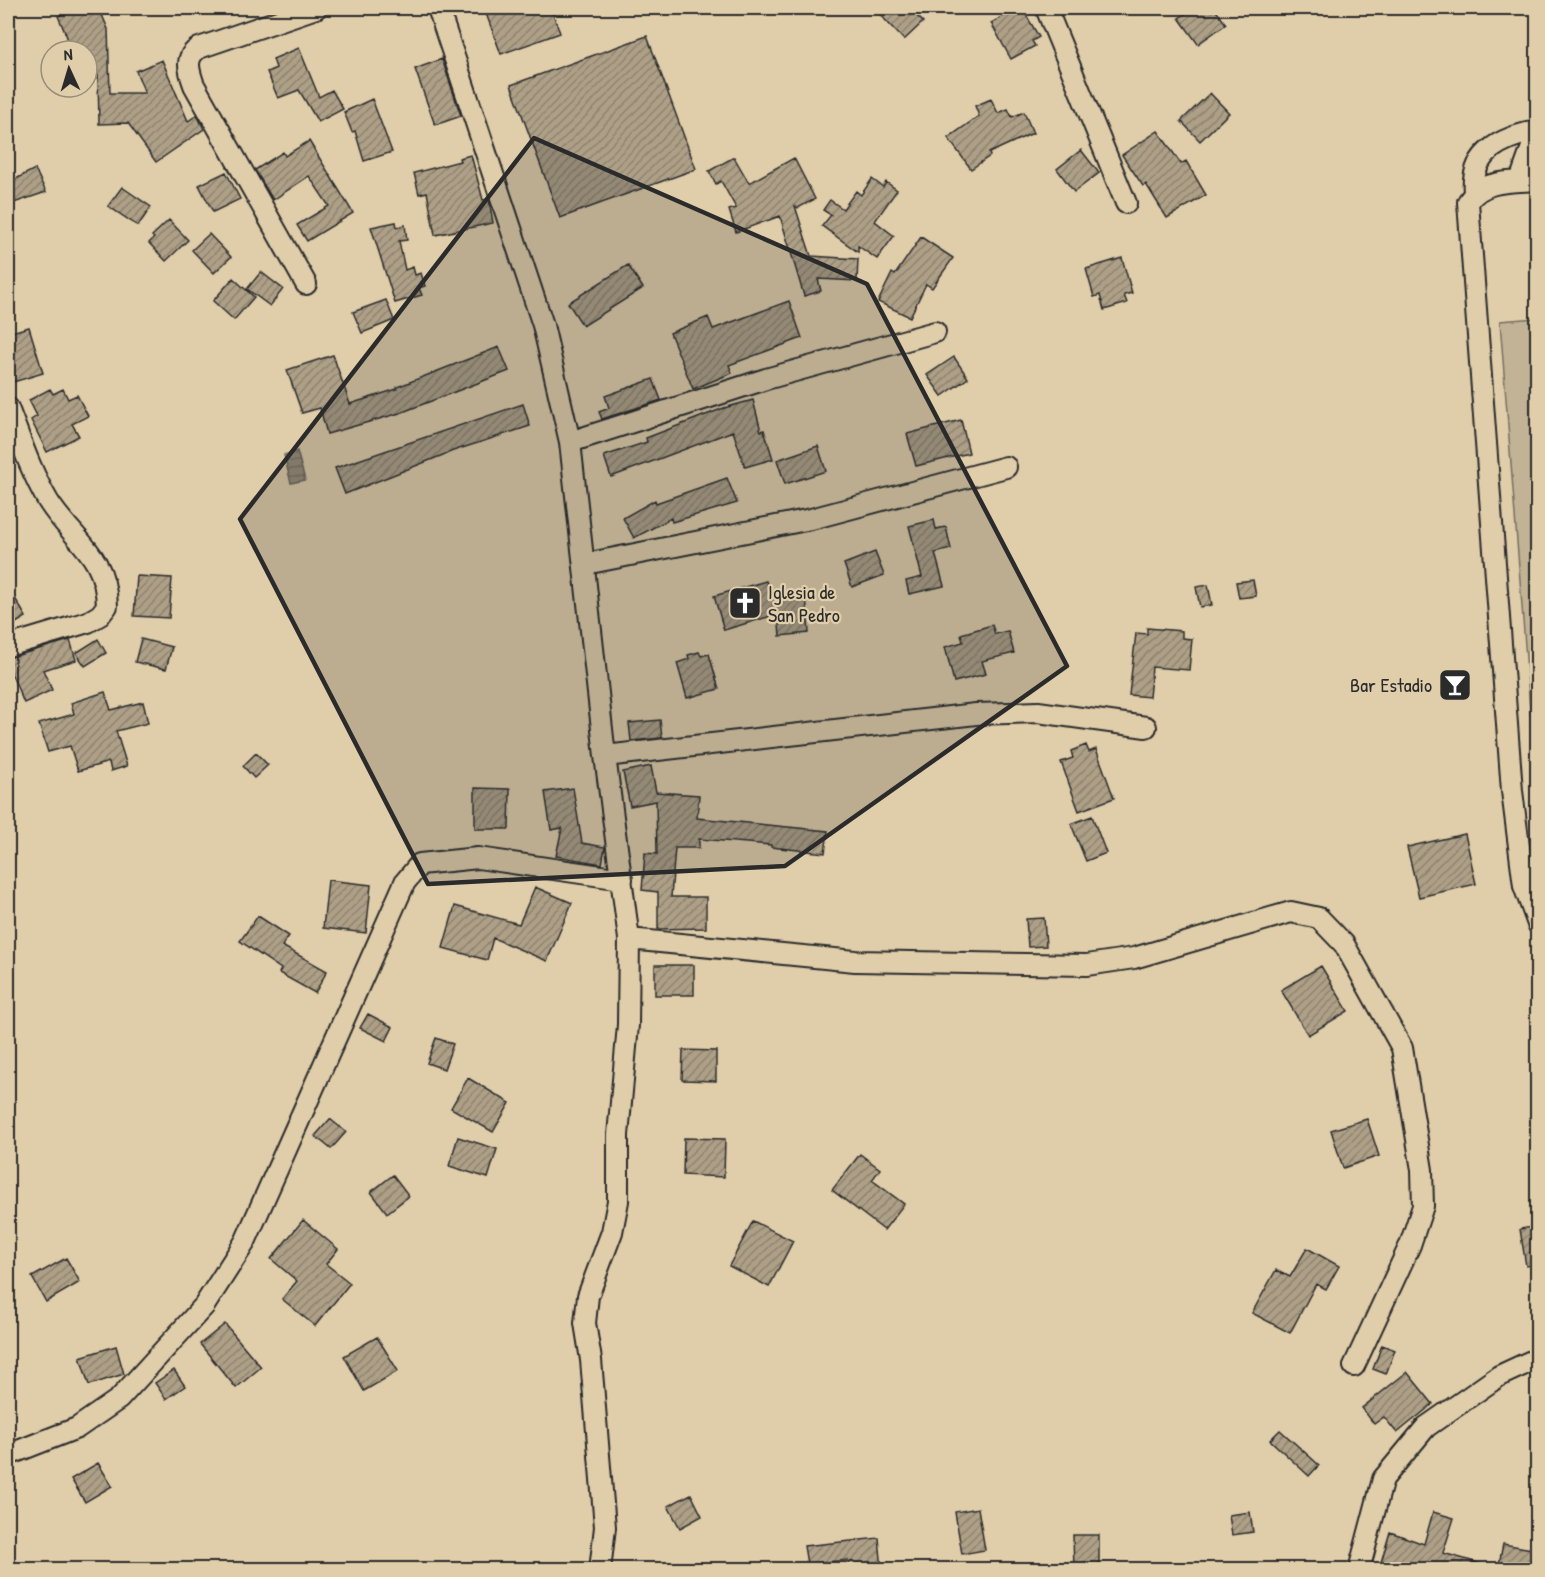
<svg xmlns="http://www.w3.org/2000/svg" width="1545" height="1577" viewBox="0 0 1545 1577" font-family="'Patrick Hand',sans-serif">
<defs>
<pattern id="water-rules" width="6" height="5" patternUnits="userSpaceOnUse" patternTransform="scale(1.5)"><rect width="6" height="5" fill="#988d79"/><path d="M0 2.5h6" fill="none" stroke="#7c7363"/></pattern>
<pattern id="building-hatch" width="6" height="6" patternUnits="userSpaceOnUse" patternTransform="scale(1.5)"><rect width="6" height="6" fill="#aea087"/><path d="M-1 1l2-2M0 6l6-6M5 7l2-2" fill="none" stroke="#8e836f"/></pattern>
</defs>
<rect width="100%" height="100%" fill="#e0ceab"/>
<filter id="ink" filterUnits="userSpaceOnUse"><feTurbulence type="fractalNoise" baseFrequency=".0167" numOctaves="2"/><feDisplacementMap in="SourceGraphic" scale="12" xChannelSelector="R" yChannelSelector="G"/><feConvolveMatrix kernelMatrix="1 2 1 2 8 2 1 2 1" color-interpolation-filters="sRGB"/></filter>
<g filter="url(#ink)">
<path fill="#c2b396" stroke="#766f60" stroke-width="1.5" d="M1537,318H1538L1537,801L1500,321Z"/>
<path fill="url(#water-rules)" stroke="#6c665a" stroke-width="1.5" d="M297,451L305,480L291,483L284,455Z"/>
<path fill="url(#building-hatch)" stroke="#2b2b2b" stroke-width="1.5" d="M79,8H99L108,29L110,93H145L136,71L162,60L188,121L197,115L204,129L156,162L128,123L99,124L98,75H87V51H67V37L58,16Z
M484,8H551L560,33L501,54Z
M874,8H909L923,22L904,40Z
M1018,8H1022L1039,37L1032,41L1035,46L1011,59L991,23Z
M1194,8H1214L1226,24L1198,44L1179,18Z
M647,36L696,169L560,218L511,85Z
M299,48L319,97L332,90L343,109L318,122L299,90L278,98L267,72L276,68L273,59Z
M442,59L461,116L435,125L415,69Z
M1210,93L1229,113L1200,141L1181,121Z
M372,99L392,152L364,161L355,131L352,132L344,112Z
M991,99L998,113L1008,109L1012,117L1024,112L1033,133L989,153L990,156L971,169L948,138L979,116L975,106Z
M1158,131L1181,164L1186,161L1206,195L1167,218L1146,184L1143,186L1122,155Z
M309,141L353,213L307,241L297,225L329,206L309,176L273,200L255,170L283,152L285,156Z
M1081,150L1099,173L1074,192L1057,169Z
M471,155L483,200L489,199L493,223L435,235L427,192L419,194L414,173L460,161L459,158Z
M734,157L749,183L794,158L815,199L798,208L795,206L811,256L858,259L857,281L818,279L821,291L804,296L780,216L736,232L729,210L736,208L721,181L716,184L709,171Z
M35,169L46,192L8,205V183Z
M226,172L240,199L213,212L199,185Z
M872,179L883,187L886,182L897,190L875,221L894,236L877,259L858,246V252L822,226L831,215L823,210L830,200L843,209L856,191L861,195Z
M122,187L151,207L138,226L108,206Z
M169,220L188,240L166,261L149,243L154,238L152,236Z
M396,222L397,227L405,225L407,240L399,241L405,270L413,267L415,275L421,273L425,286L419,288L422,295L395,303L371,227Z
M209,234L231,257L214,273L192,250Z
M921,237L953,258L932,288L926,284L910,317L878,302L892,273L895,275Z
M1122,258L1132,293L1124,295L1127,303L1104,310L1100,295L1094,297L1086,269Z
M628,265L643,288L583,326L568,303Z
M261,272L283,289L270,306L247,289Z
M233,278L254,297L234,320L213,301Z
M386,300L394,320L362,333L353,312Z
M789,301L802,338L729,365L732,373L693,389L670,333L708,317L713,329Z
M29,327L43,373L10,383L8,333Z
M499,347L509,371L400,413L327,434L320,408L302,413L287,370L333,355L350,404L397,389V387Z
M954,357L968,378L942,396L927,375Z
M653,379L661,400L602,419L599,412L609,408L605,396Z
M50,389L53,394L63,389L68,399L77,395L88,416L72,424L79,436L47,452L31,420L37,416L29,400Z
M753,400L761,431L764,430L773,459L745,467L733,431L611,477L604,456L647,442L646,438L724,408Z
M523,404L530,426L453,451L345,494L335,468Z
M961,420L969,453L916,466L907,434Z
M818,446L826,471L785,484L777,460Z
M727,478L737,503L672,522L671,518L634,538L623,518L655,500L656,503Z
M934,520L936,529L946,527L951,549L935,553L944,586L909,594L906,581L922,577L909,526Z
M875,552L884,575L852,587L844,564Z
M137,576L172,578L169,618L134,616Z
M1253,580L1256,596L1239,598L1236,582Z
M766,581L772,598L806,595L809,633L780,636L778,614L724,630L714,596Z
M1208,585L1212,605L1200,607L1196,587Z
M8,586L26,617L8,628Z
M992,625L995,634L1008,631L1014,653L982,661L986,674L954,682L945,647L963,642L961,634Z
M1147,628L1182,631V638L1192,639L1189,670L1152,667L1149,697L1129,695L1136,633L1147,634Z
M98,639L106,653L85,666L76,653Z
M141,639L172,647L166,669L135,662Z
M70,640L76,660L43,670L52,690L24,703L11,673L8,674V658Z
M699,652L701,656L709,654L719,689L687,698L677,663L689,659L688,655Z
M105,692L111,710L143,702L148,723L116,731L127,766L111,771L109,762L78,771L70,746L48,752L39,724L74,714L71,703Z
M660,720L662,738L631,741L629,723Z
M1086,745L1089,752L1096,749L1114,798L1079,811L1061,762L1073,758L1071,751Z
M256,753L268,765L254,778L243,766Z
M651,766L656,792L699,795L697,818L828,831L825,853L771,847V845L699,839V848H675L671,897H706V928L658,929V892L642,890L645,853L657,854L656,801L630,806L623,772Z
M475,788L510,789L509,829H475Z
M573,788L582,843L605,847L602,864L556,856L562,828L551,830L545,792Z
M1092,816L1106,853L1086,861L1071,824Z
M1465,834L1476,884L1419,897L1407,847Z
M328,880L371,885L366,933L323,928Z
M535,887L572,903L547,961L493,938L487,960L443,948L455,906L519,924Z
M258,916L289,936L282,946L327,971L315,993L279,973L281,969L240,941Z
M1044,918L1046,946L1028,947L1026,919Z
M655,965H694V995H655Z
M1321,966L1348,1011L1308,1035L1281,990Z
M368,1014L393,1027L386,1041L360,1028Z
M436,1038L453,1044L444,1069L427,1063Z
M683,1050L716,1051V1081L682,1080Z
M468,1078L510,1103L493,1132L451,1108Z
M330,1119L346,1132L331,1149L315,1136Z
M1367,1119L1379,1156L1343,1168L1331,1130Z
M458,1137L497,1149L488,1178L449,1166Z
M684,1138L725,1139L724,1177L683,1175Z
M860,1154L880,1169L872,1180L904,1204L884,1230L832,1190Z
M393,1175L409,1196L387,1213L371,1192Z
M303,1220L338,1249L326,1264L350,1283L315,1326L282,1299L297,1281L271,1259Z
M753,1221L793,1241L769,1287L729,1266Z
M1538,1226V1264L1526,1266L1520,1229Z
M1307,1248L1339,1266L1326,1289L1316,1284L1290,1333L1252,1313L1276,1270L1290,1277Z
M66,1258L80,1282L46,1302L32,1277Z
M225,1324L261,1367L236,1388L200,1344Z
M377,1337L398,1371L364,1391L344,1356Z
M1382,1345L1395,1350L1386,1374L1373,1369Z
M116,1346L124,1374L89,1385L80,1357Z
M174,1370L185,1386L166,1399L155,1383Z
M1407,1372L1433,1404L1397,1433L1384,1417L1374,1424L1362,1408Z
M1280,1430L1319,1465L1309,1476L1270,1440Z
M98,1463L112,1486L85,1502L71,1479Z
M691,1494L702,1516L680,1528L668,1506Z
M978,1508L985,1550L962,1554L955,1512Z
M1250,1512L1253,1532L1232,1535L1229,1515Z
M1433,1512L1454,1518L1443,1553L1489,1566L1488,1569H1379L1390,1532L1424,1544Z
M1073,1535H1099V1569H1074Z
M879,1538L882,1569H849L848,1560L807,1564L804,1546Z
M1503,1544L1538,1550V1569L1521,1562L1520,1569H1498Z"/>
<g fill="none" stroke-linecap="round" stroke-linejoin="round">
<defs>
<path id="minor" d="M438,8L543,325L570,442L605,756L629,939L628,1025L618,1135V1201L612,1232L588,1296L585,1323L591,1360L605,1527L600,1570
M1046,8L1126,203
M1538,180C1513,182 1482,179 1468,202L1512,791L1524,886L1538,924
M1520,181L1538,130
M1474,192C1470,152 1503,137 1537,131
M306,284L194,85C189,71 184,57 199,48L316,8
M8,408C20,439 31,472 48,501C73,541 106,553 107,606L100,615L88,622L8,646
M570,442L766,379L935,332
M585,564L811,519L1006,467
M605,756L976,714L1038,712L1146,727
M629,939L855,961L1087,965L1134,958L1291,912L1319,918L1344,944L1402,1048L1422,1170L1423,1206L1410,1245L1354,1366
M8,1455L77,1428L119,1399L204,1306L245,1242L405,882L420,864L478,858L622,879
M1359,1570L1383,1479L1426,1427L1499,1376L1538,1358"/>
</defs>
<use href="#minor" stroke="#2b2b2b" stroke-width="24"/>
<use href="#minor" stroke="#e0ceab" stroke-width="20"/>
</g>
</g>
<path fill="#2b2b2b" fill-opacity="0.2" stroke="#2b2b2b" stroke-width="4.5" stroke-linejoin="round" d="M534,138L867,284L1067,666L785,866L428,884L240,519Z"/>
<defs>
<symbol id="church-square" viewBox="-11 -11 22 22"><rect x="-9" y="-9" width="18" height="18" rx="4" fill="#2b2b2b" stroke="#e0ceab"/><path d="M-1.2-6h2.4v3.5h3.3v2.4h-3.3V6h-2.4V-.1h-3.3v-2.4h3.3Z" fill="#fff"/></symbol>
<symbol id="bar-square" viewBox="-11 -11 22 22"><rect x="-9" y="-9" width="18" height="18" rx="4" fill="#2b2b2b" stroke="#e0ceab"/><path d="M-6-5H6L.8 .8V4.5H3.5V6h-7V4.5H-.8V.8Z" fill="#fff"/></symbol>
</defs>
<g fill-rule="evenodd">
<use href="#church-square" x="726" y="584" width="38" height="38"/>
<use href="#bar-square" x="1436" y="666" width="38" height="38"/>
</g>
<g text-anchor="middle" stroke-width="4.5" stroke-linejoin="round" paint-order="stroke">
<g font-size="20" fill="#2b2b2b" stroke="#e0ceab" text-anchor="start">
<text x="768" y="599">Iglesia de<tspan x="768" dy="23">San Pedro</tspan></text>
<text x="1432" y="692" text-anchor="end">Bar Estadio</text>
</g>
</g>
<rect width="1545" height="1577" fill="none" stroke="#e0ceab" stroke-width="30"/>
<rect x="15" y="15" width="1515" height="1547" fill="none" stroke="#2b2b2b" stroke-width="2" filter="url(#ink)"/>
<g transform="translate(69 69) rotate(356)"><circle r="28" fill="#e0ceab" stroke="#988d78" stroke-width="1.5"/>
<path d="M0-4.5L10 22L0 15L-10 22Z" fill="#2b2b2b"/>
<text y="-9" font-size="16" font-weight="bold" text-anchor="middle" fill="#2b2b2b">N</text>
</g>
</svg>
